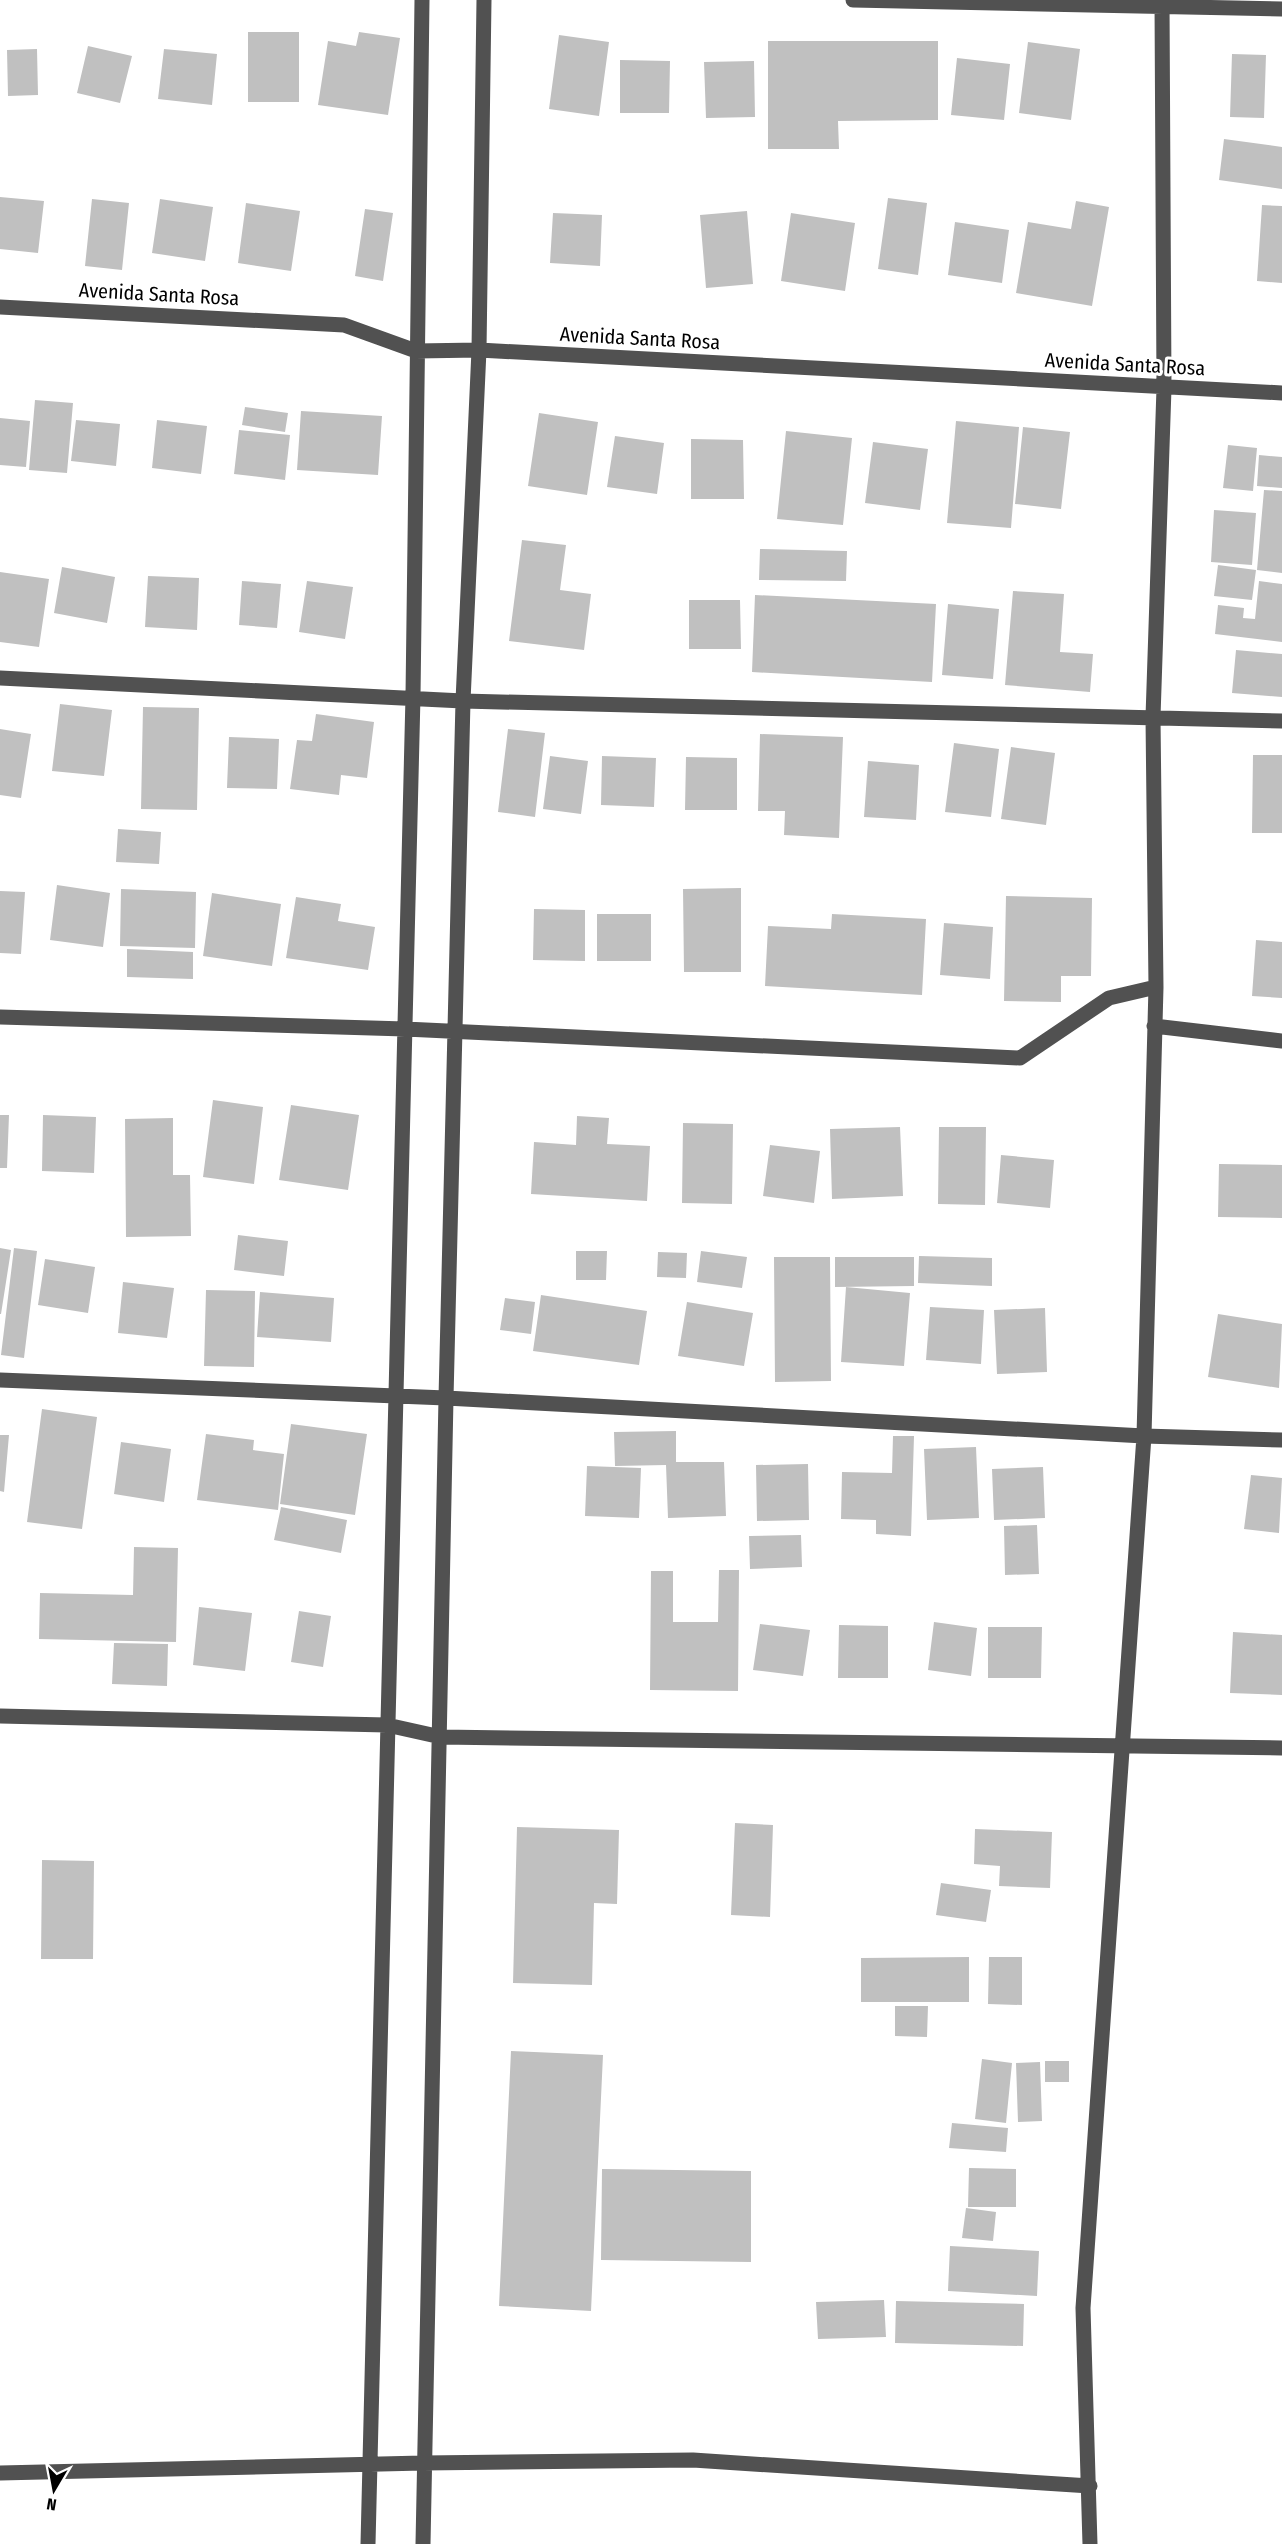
<svg xmlns="http://www.w3.org/2000/svg" width="1282" height="2544" viewBox="0 0 1282 2544" font-family="'Fira Sans Condensed',sans-serif">
<rect width="100%" height="100%" fill="#fff"/>
<path fill="#c0c0c0" d="M248,32H299V102H248Z
M359,32L400,38L388,115L318,105L328,41L356,46Z
M559,35L609,42L599,116L549,109Z
M768,41H938V120L838,121L839,149H768Z
M1028,42L1080,49L1071,120L1019,113Z
M88,46L132,56L120,103L77,93Z
M37,49L38,95L8,96L7,50Z
M164,49L217,54L212,105L158,99Z
M1232,54L1266,55L1264,118L1230,117Z
M957,58L1010,64L1004,120L951,115Z
M620,60L670,61L669,113H620Z
M754,61L755,117L706,118L704,62Z
M1224,139L1282,147V189L1219,180Z
M0,197L44,201L38,253L0,249Z
M888,198L927,203L918,275L878,269Z
M92,199L129,203L122,270L85,266Z
M160,199L213,207L205,261L152,253Z
M1076,201L1109,207L1092,306L1016,293L1028,222L1071,229Z
M246,203L300,211L291,271L238,263Z
M1262,205L1282,206V283L1257,281Z
M365,209L393,213L383,281L355,276Z
M747,211L753,284L706,288L700,215Z
M553,213L602,215L600,266L550,263Z
M791,213L855,223L845,291L781,281Z
M955,222L1009,230L1002,283L948,275Z
M35,400L73,403L67,473L29,470Z
M245,407L288,413L285,432L242,425Z
M301,411L382,416L378,475L297,470Z
M539,413L598,422L587,495L528,486Z
M0,418L30,421L26,467L0,465Z
M76,420L120,424L116,466L71,461Z
M157,420L207,426L201,474L152,468Z
M956,421L1019,427L1011,528L947,523Z
M1023,427L1070,432L1061,509L1015,504Z
M239,430L290,435L285,480L234,474Z
M786,431L852,438L843,525L777,519Z
M615,436L664,443L657,494L607,487Z
M691,439L743,440L744,499H691Z
M873,442L928,449L920,510L865,503Z
M1228,445L1257,448L1253,491L1223,488Z
M1259,455L1282,457V488L1257,486Z
M1264,490L1282,491V573L1257,570Z
M1214,510L1256,513L1252,565L1211,562Z
M522,540L566,545L560,590L591,594L584,650L509,641Z
M760,549L847,551L846,581L759,580Z
M1218,565L1256,570L1252,600L1214,596Z
M62,567L115,577L107,623L54,613Z
M0,572L49,579L39,647L0,642Z
M148,576L199,578L197,630L145,627Z
M242,581L281,584L277,628L239,625Z
M307,581L353,587L345,639L299,632Z
M1259,581L1282,584V642L1215,634L1218,605L1244,608L1243,618L1255,619Z
M1013,591L1064,594L1060,652L1093,654L1090,692L1005,685Z
M755,595L936,604L932,682L752,672Z
M689,600H740L741,649H689Z
M948,604L999,609L993,679L942,675Z
M1236,650L1282,654V697L1232,693Z
M60,704L112,710L104,776L52,771Z
M143,707L199,708L197,810L141,809Z
M316,714L374,722L367,778L341,775L339,795L290,789L297,740L312,741Z
M0,729L31,734L21,798L0,795Z
M508,729L545,733L535,817L498,812Z
M760,734L843,737L839,838L784,835L785,811H758Z
M229,737L279,739L277,789L227,788Z
M954,743L999,749L991,817L945,812Z
M1011,747L1055,753L1046,825L1001,819Z
M1253,755H1282V833H1252Z
M550,756L588,761L581,814L543,809Z
M602,756L656,758L654,807L601,805Z
M686,757L737,758V810H685Z
M868,761L919,765L916,820L864,817Z
M118,829L161,832L159,864L116,862Z
M57,885L110,893L103,947L50,940Z
M741,888V972H684L683,889Z
M121,889L196,892L195,948L120,946Z
M0,891L25,892L21,954L0,953Z
M212,893L281,904L272,966L203,956Z
M1006,896L1092,898L1091,976H1061V1002L1004,1001Z
M296,897L341,904L338,921L375,927L368,970L286,958Z
M534,909L585,910V961L533,960Z
M597,914H651V961H597Z
M832,914L926,919L922,995L765,986L768,926L831,929Z
M944,923L993,927L990,979L940,975Z
M1256,940L1282,942V998L1252,996Z
M127,949L193,952V979L127,977Z
M213,1100L263,1107L254,1184L203,1177Z
M291,1105L359,1115L348,1190L279,1180Z
M0,1115H9L7,1168H0Z
M43,1115L96,1117L94,1173L42,1171Z
M577,1116L609,1118L607,1144L650,1146L647,1201L531,1194L534,1142L576,1145Z
M173,1118V1175H190L191,1236L126,1237L125,1119Z
M683,1123L733,1124L732,1204L682,1203Z
M900,1127L903,1196L832,1199L830,1129Z
M939,1127H986L985,1205L938,1204Z
M770,1145L820,1151L814,1203L763,1196Z
M1001,1155L1054,1160L1050,1208L997,1203Z
M1219,1164L1282,1165V1218L1218,1217Z
M238,1235L288,1241L284,1276L234,1270Z
M0,1248L11,1250L1,1314H0Z
M14,1248L37,1251L24,1358L1,1355Z
M576,1251H607L606,1280H576Z
M701,1251L747,1257L742,1288L697,1282Z
M658,1252L687,1253L686,1278L657,1277Z
M919,1256L992,1258V1286L918,1283Z
M774,1257H830L831,1381L775,1382Z
M835,1257H914V1286L835,1287Z
M45,1259L95,1267L88,1313L38,1305Z
M123,1282L174,1288L167,1338L118,1333Z
M846,1287L910,1293L904,1366L841,1362Z
M206,1290L255,1291L254,1367L204,1366Z
M260,1292L334,1298L331,1342L257,1337Z
M541,1295L647,1311L639,1365L533,1351Z
M505,1298L535,1302L531,1334L500,1330Z
M687,1302L753,1313L744,1366L678,1356Z
M930,1307L984,1310L981,1364L926,1360Z
M1045,1308L1047,1372L997,1374L994,1310Z
M1218,1314L1282,1324L1279,1388L1208,1377Z
M42,1409L97,1417L82,1529L27,1522Z
M291,1424L367,1434L355,1515L280,1504Z
M676,1431V1462H724L726,1516L668,1518L666,1465L615,1466L614,1432Z
M206,1434L254,1440L253,1450L284,1454L278,1510L197,1500Z
M0,1435H9L4,1492L0,1491Z
M893,1436H914L911,1536L876,1534V1520L841,1519L842,1472L892,1473Z
M121,1442L171,1449L164,1502L114,1494Z
M976,1447L979,1518L927,1520L924,1449Z
M808,1464L809,1520L757,1521L756,1465Z
M587,1466L641,1468L639,1518L585,1516Z
M1043,1467L1045,1518L994,1520L992,1469Z
M1251,1475L1282,1478L1279,1533L1244,1529Z
M281,1507L347,1520L341,1553L274,1540Z
M1037,1525L1039,1574L1005,1575L1004,1526Z
M801,1535L802,1567L750,1569L749,1536Z
M134,1547L178,1548L176,1642L39,1639L40,1593L133,1595Z
M719,1570H739L738,1691L650,1690L651,1571H673V1622H718Z
M199,1607L252,1613L245,1671L193,1665Z
M299,1611L331,1616L323,1667L291,1662Z
M934,1622L977,1628L971,1676L928,1670Z
M760,1624L810,1630L803,1676L753,1670Z
M839,1625L888,1626V1678H838Z
M988,1627H1042L1041,1678H988Z
M1233,1632L1282,1635V1695L1230,1693Z
M114,1643L168,1644L167,1686L112,1684Z
M735,1823L773,1825L770,1917L731,1915Z
M517,1827L619,1830L617,1904L594,1903L592,1985L513,1983Z
M975,1829L1052,1832L1050,1888L999,1886L1000,1866L974,1864Z
M42,1860L94,1861L93,1959H41Z
M941,1883L991,1890L986,1922L936,1915Z
M969,1957V2002H861V1958Z
M989,1957H1022V2005L988,2004Z
M895,2006H928L927,2037L895,2036Z
M511,2051L603,2055L591,2311L499,2306Z
M982,2059L1012,2063L1006,2123L975,2119Z
M1045,2061H1069V2082H1045Z
M1040,2062L1042,2121L1018,2122L1016,2063Z
M952,2123L1008,2128L1006,2152L949,2148Z
M969,2168L1016,2169V2207H968Z
M602,2169L751,2171V2262L601,2260Z
M966,2208L996,2212L993,2241L962,2238Z
M950,2246L1039,2251L1037,2296L948,2291Z
M884,2300L886,2337L818,2339L816,2302Z
M896,2301L1024,2304L1023,2346L895,2343Z"/>
<g fill="none" stroke-linecap="round" stroke-linejoin="round">
<path stroke="#515151" stroke-width="15" d="M853,0L1282,9
M0,307L344,325L416,351L479,350L1282,393
M0,678L463,701L1282,721
M0,1017L405,1029L1020,1058L1109,998L1156,987
M1154,1026L1282,1041
M0,1380L446,1398L1144,1436L1282,1440
M0,1716L387,1725L441,1737L1282,1748
M0,2473L423,2463L693,2460L1090,2486
M368,2544L413,696L422,0
M423,2544L446,1398L463,701L479,350L484,0
M1090,2544L1083,2308L1144,1436L1156,987L1153,717L1164,388L1162,0"/>
</g>
<g text-anchor="middle" stroke-width="6" stroke-linejoin="round" paint-order="stroke">
<g font-size="20" fill="#000" stroke="#fff">
<text transform="translate(159 294) rotate(3)" y="7">Avenida Santa Rosa</text>
<text transform="translate(640 338) rotate(3)" y="7">Avenida Santa Rosa</text>
<text transform="translate(1125 364) rotate(3)" y="7">Avenida Santa Rosa</text>
</g>
</g>
<g transform="translate(54 2490) rotate(190)" stroke="#ffffff" stroke-width="4.5" paint-order="stroke">
<path d="M0-4.5L10 22L0 15L-10 22Z" fill="#000000"/>
<text y="-9" font-size="16" font-weight="bold" text-anchor="middle" fill="#000000">N</text>
</g>
</svg>
